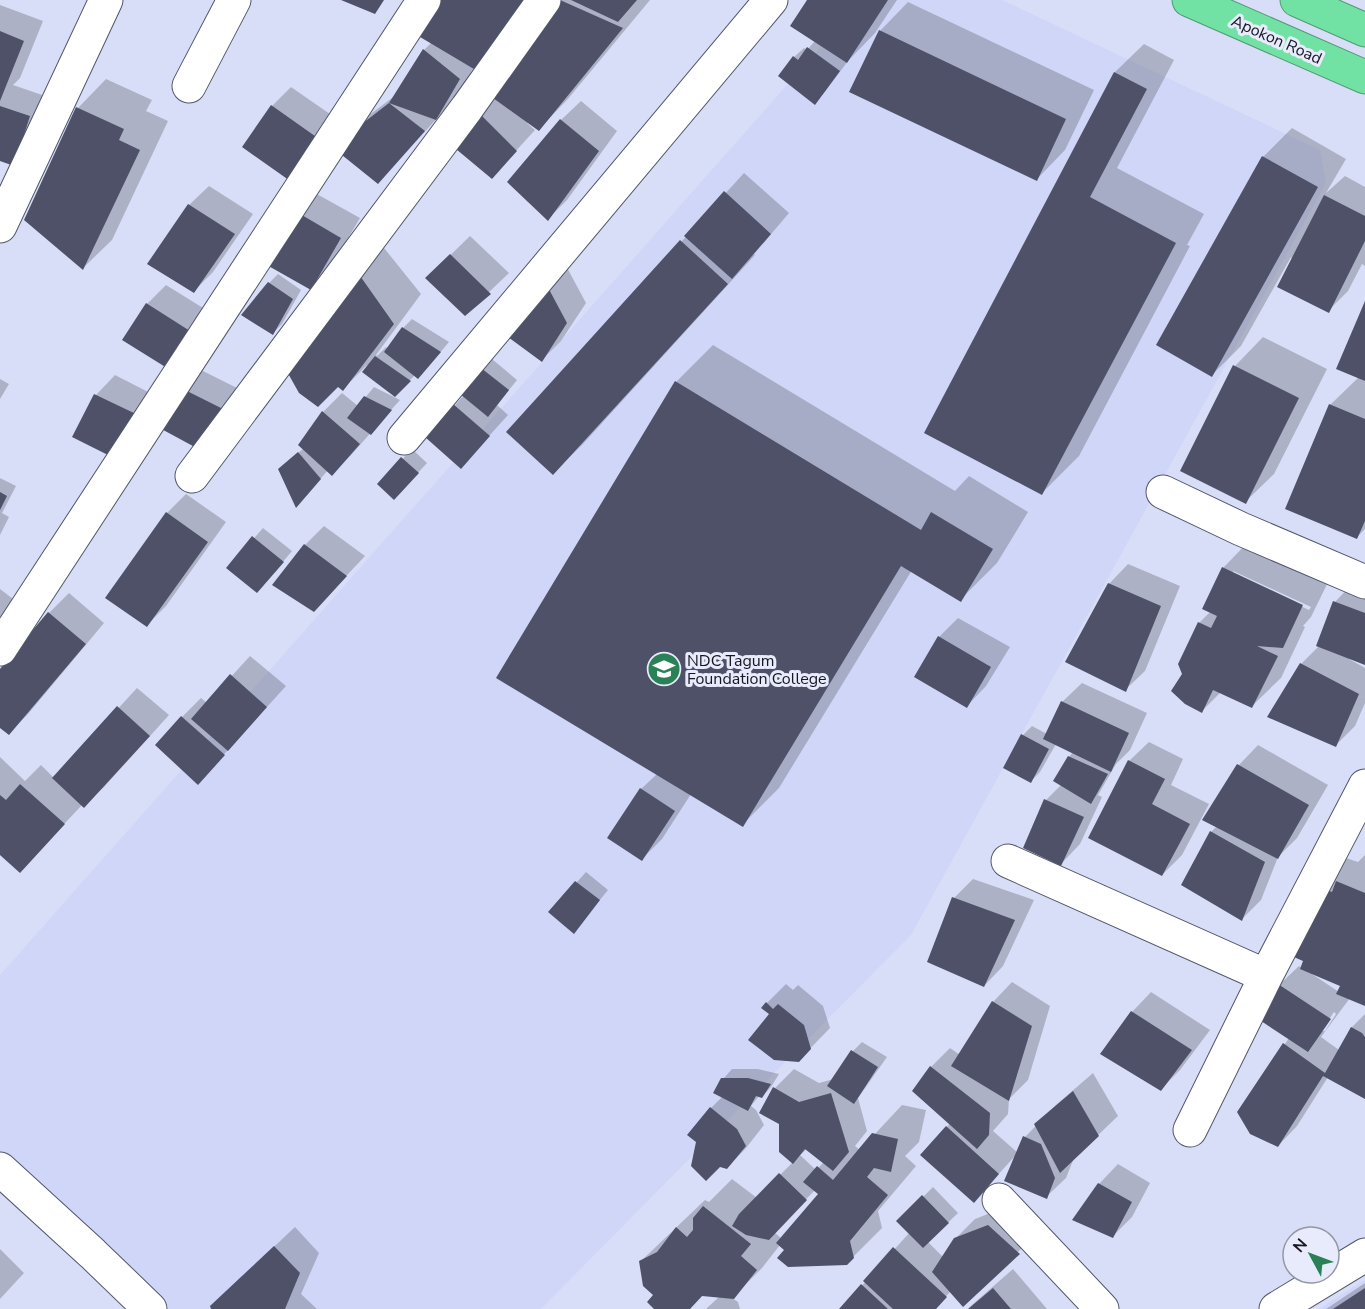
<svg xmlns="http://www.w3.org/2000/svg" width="1365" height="1309" viewBox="0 0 1365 1309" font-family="'Nunito Sans',sans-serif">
<rect width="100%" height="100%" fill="#d9def8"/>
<path fill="#d0d6f8" d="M862,0H1002L1320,150L1326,183L911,935L541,1309H147L0,1193V975Z
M1365,1279V1309H1319L1361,1282Z"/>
<path fill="#0003" fill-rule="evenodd" d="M562,0H650L567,100L539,129L528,121L527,123L535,130L492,177L480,114L496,98Z
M809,0H897L875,33L848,61L824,93L814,103L780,76L794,57L804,48L807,50L815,41Z
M908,2L1094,90L1065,150L1037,179L880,31Z
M0,5L43,21L20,78L13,85L48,97L33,145L0,160Z
M432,42L474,67L456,98L378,182L353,127L396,95L424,50Z
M1144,44L1174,60L1117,168L1204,214L1187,245L1190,246L1079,456L1042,493L926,432L1115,72Z
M106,79L152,100L146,111L168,121L112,240L83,268L78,108Z
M291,87L340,121L312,161L272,106Z
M581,101L617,131L567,200L548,219L561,120Z
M1292,128L1346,159L1326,193L1345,176L1365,187V266L1362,264L1348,291L1328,311L1291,257L1241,346L1212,375L1158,344L1263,157Z
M744,173L789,213L754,254L755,255L582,445L553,473L508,432Z
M209,186L253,214L213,272L194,291L189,205Z
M315,193L360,218L330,268L311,288L296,212Z
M470,236L509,273L466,314L427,278Z
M380,243L421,294L376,355L377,356L386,347L388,349L403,328L412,319L449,342L427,368L415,375L395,395L367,365L343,389L338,386L291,375Z
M564,262L586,303L561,341L542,360L503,331Z
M278,274L301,290L282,324L273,333L269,283Z
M166,285L208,311L167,366L147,304Z
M1365,304V529L1357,537L1330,405L1359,377Z
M1263,337L1327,369L1274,474L1245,502L1235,366Z
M713,345L955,491L969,476L1028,512L997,563L960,600L912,570L779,788L742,825L691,794L662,839L642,859L641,789L657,774L676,382Z
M492,359L517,380L497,405L508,415L461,467L427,437L464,395L483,369Z
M201,370L247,393L223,431L182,389Z
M115,375L154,395L133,437H74L96,395Z
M0,379L9,384L0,399Z
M374,387L400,400L351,455L332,474L328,470L306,496L290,460L304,448L323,412L342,393L358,406Z
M412,449L427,463L403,489L379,484Z
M0,478L16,486L2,513L9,517L0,535Z
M186,494L226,522L166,606L147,625L167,513Z
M324,526L365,556L333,590L305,545Z
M263,528L292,551L266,582L228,568Z
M1251,539L1331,576L1311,617L1303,626L1305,627L1281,678L1252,706L1221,692L1202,711L1183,674L1199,623L1211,611L1223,568ZM1233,571L1311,607L1309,610L1233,574Z
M1128,564L1180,586L1145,671L1125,690L1109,584Z
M1354,582L1365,587V663L1350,658L1349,659L1365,668V703L1355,726L1335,746L1269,716L1301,664L1320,645L1335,602Z
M0,589L21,605L0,633Z
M69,593L104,623L28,714L9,733L0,726V671L49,613Z
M958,618L1010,647L986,686L967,706L939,637Z
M250,656L286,686L198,783L182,717L201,698L207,703Z
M1082,683L1147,713L1130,750L1116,764L1098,795L1102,797L1080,844L1061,864L1046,800L1061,785L1069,757L1073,752L1056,744L1040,772L1031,781L1023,735L1032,726L1047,734L1062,702Z
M137,688L169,715L104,787L84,806L82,805L20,871L0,853V757L25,781L41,765L54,778Z
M1149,742L1183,759L1171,785L1209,804L1182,855L1162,875L1129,761Z
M1258,745L1328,785L1297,838L1278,857L1261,900L1241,920L1183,884L1211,832L1217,826L1204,820L1239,765Z
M1365,855V1005L1350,998L1321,1037L1339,1050L1352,1027L1365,1014V1097L1328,1077L1297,1126L1278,1146L1239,1112L1289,1038L1279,985L1299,966L1302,968L1318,886L1346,858L1358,862ZM1313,973L1342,985L1339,992L1312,974ZM1334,1012L1336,1014L1325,1031H1321Z
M586,872L608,890L574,932L550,912Z
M973,879L1034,900L1003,966L984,986L954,898Z
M1012,982L1050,1006L1028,1080L1009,1099L1008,1114L993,1131L1018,1153L1025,1137L1056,1105L1093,1073L1118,1116L1074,1158L1066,1178L1046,1197L1016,1155L974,1201L947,1127L950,1123L931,1067L950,1048L960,1055L993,1002Z
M786,984L793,990L798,985L823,1006L830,1028L799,1060L767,1003Z
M1151,992L1210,1030L1180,1070L1161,1089L1102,1053L1132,1012Z
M862,1042L887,1057L858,1098L867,1131L855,1146L860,1150L902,1105L926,1110L919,1142L905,1156L916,1166L878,1211L882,1228L846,1264L786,1250L780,1245L762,1268L732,1298L738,1302L740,1309H706L720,1296L704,1294L689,1309H656V1295L641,1261L705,1200L709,1202L732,1179L757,1198L793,1162L781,1123L775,1088L794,1069L819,1083L834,1079L853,1051ZM807,1149L824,1162L816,1170L800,1155ZM815,1190L820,1194L782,1239L774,1232Z
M732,1069H758L779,1074L771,1087L762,1097L759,1096L751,1106L756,1110L764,1125L746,1148L727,1168L711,1108L723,1096V1079Z
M1118,1164L1150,1183L1132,1217L1113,1236L1099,1184Z
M933,1187L958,1213L928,1242L943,1257L955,1239L975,1219L1008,1206L1038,1233L963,1304L951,1291L934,1309H841L910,1232L899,1221Z
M295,1227L319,1253L301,1294L317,1309H212L231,1287Z
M0,1249L24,1273L0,1299Z
M1013,1269L1047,1309H968L973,1304Z
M1365,1283V1309H1326Z"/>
<path fill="#4e5168" d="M341,0H384L375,14Z
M437,0H525L484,75L415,34Z
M560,0L623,28L539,131L493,98Z
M571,0H637L618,22Z
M807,0H888L847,63L790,26Z
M879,30L1066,119L1037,181L849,92Z
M0,31L24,41L0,101Z
M807,47L840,71L815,105L778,76L793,56L798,60Z
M423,49L460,79L436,120L389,103Z
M1114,72L1147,89L1090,197L1176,243L1042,495L924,433Z
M389,103L425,131L378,184L332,147Z
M271,105L322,141L293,183L242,147Z
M0,106L30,116L14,166L0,161Z
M76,107L124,129L119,140L140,150L83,270L24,220Z
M479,113L517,151L492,179L450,144Z
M560,119L599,151L548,221L507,182Z
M1262,156L1318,187L1212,377L1156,345Z
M724,191L771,234L732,279L684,236Z
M1324,195L1365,216V241L1329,313L1277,287Z
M188,204L235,234L194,293L147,264Z
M295,211L341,238L311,290L265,264Z
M680,240L728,284L553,475L506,432Z
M450,254L491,294L465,316L425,278Z
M358,273L394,324L343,391L338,387L318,407L299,393L285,368Z
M544,280L567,323L542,362L500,331Z
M268,282L293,299L273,335L241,315Z
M1365,301V381L1336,369Z
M146,303L190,331L167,368L122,340Z
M402,327L441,352L418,379L384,352Z
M375,356L411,381L395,397L362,372Z
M1233,365L1299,398L1246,504L1180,471Z
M481,368L509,390L488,417L460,394Z
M675,381L921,530L931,512L993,549L961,602L901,566L743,827L496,678Z
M181,388L229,412L204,452L154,425Z
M94,394L136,414L114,458L72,437Z
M364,396L392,410L371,435L347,418Z
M453,404L490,436L461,469L425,437Z
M1329,404L1365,419V521L1357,539L1285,509Z
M322,411L360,444L332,476L298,445Z
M298,452L321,479L296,508L278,469Z
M401,457L419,473L394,500L377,484Z
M0,492L7,496L0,510Z
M166,512L208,542L147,627L105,598Z
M252,536L284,562L257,593L226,568Z
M304,544L347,576L314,612L272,585Z
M1222,567L1303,605L1283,648L1257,646L1278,656L1252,708L1213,690L1202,713L1185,704L1171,691L1182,674L1178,664L1198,622L1211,628L1217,616L1202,609Z
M1108,583L1161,606L1126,692L1065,662Z
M1333,601L1365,613V665L1316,646Z
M48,612L86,644L9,735L0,728V669Z
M938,636L991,667L967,708L914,677Z
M1300,663L1359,694L1336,747L1267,717Z
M230,674L267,707L228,751L191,719Z
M1061,701L1129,733L1111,772L1043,739Z
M117,706L150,736L84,808L52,778Z
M181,716L225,755L198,785L155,745Z
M1021,734L1049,749L1031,783L1003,768Z
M1068,756L1108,774L1091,804L1053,781Z
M1128,760L1165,779L1152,804L1190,824L1162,876L1088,838Z
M1237,764L1309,805L1278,859L1202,820Z
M20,784L65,824L20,873L0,855V795L6,800Z
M640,788L675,811L642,861L607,838Z
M1044,799L1084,817L1061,866L1023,848Z
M1210,831L1265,862L1242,921L1181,885Z
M575,881L600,900L574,934L548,912Z
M1336,881L1365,893V1006L1336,994L1340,986L1300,969L1303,961L1287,954L1317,886L1332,892Z
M952,897L1015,920L984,987L927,962Z
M1278,984L1331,1019L1308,1052L1255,1017Z
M992,1001L1032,1026L1009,1101L951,1066Z
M766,1002L773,1009L778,1004L804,1025L811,1049L799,1062L774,1060L748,1040L769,1014L761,1008Z
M1131,1011L1192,1050L1161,1091L1100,1054Z
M1351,1027L1362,1033L1365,1037V1099L1323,1076L1278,1147L1250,1134L1237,1112L1283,1043L1325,1073Z
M851,1050L878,1067L854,1104L827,1086Z
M930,1066L990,1113L989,1135L977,1149L912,1091Z
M721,1078H748L771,1084L762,1098L756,1096L748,1111L713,1093Z
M773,1087L799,1102L831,1093L849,1152L833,1171L805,1149L793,1164L779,1152V1124L759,1113Z
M1073,1091L1099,1136L1060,1173L1034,1124Z
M710,1107L737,1129L746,1146L727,1169L720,1167L706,1181L691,1166L696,1142L687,1135Z
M946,1126L999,1174L974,1203L920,1155Z
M872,1133L898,1139L891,1172L874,1168L867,1177L888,1195L850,1241L854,1258L847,1265L788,1267L777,1258L784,1250L776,1243L818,1194L803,1182L817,1166L833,1180Z
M1023,1136L1041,1144L1055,1178L1047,1199L1004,1181Z
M779,1173L807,1200L769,1240L746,1235L732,1226L739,1214Z
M1098,1183L1132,1202L1113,1238L1072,1220Z
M922,1195L949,1223L923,1248L896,1221Z
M703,1206L751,1244L741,1256L757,1270L734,1299L702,1296L690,1309H654L647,1302L653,1295L643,1286L639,1261L657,1252L676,1227L687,1237L693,1230V1218Z
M988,1225L1020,1254L963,1307L932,1272L954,1238Z
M274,1246L300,1273L285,1309H211L210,1306Z
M893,1247L947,1297L936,1309H893L863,1281Z
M861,1284L888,1309H839Z
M993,1288L1011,1309H968Z
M1365,1288V1309H1333Z"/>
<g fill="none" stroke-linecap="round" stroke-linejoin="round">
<defs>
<path id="minor" d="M189,86L234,0
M0,226L106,0
M404,438L771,0
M192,476L467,108L544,0
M1163,492L1241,529L1365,582
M0,649L424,0
M1008,861L1266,976
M1190,1130L1266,976L1365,786
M0,1169L93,1254L150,1309
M999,1200L1102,1309
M1276,1309L1365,1255"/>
<path id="highway" d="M1189,0L1365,77
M1297,0L1365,30"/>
</defs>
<use href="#minor" stroke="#52566c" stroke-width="35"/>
<use href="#highway" stroke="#519b75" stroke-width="35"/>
<use href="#minor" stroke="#fff" stroke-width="33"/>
<use href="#highway" stroke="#71e2a3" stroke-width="33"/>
</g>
<defs>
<symbol id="university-disc" viewBox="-11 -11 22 22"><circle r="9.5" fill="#2a8155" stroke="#e8ebfc"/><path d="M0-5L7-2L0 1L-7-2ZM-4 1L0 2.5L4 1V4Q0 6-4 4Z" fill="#fff"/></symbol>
</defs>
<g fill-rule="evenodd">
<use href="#university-disc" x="645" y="650" width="38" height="38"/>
</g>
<g text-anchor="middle" stroke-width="6" stroke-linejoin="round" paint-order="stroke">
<g font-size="16" fill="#161720" stroke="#e8ebfc">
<text transform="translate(1277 39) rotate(24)" y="6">Apokon Road</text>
</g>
<g font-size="16" fill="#161720" stroke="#e8ebfc" text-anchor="start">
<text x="687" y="666">NDC Tagum<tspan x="687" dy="18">Foundation College</tspan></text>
</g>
</g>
<g transform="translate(1311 1255) rotate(311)"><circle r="28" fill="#e8ebfc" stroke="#9496a4" stroke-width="1.5"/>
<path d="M0-4.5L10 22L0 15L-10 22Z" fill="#2a8155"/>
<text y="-9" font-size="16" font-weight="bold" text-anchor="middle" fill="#161720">N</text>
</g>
</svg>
